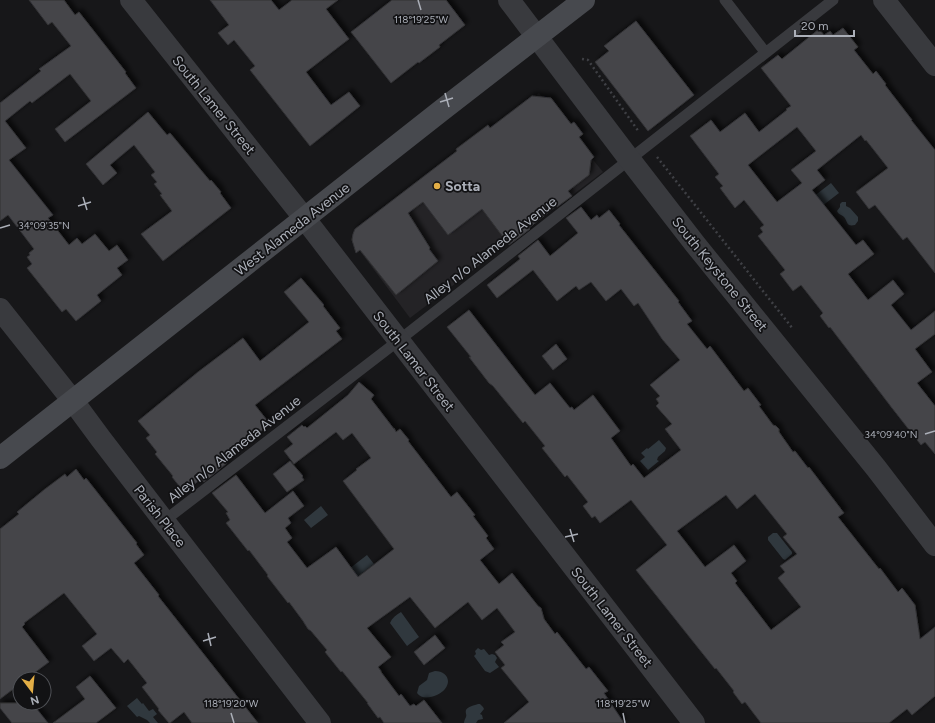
<svg xmlns="http://www.w3.org/2000/svg" width="935" height="723" viewBox="0 0 935 723" font-family="Figtree,sans-serif">
<defs>
<filter id="shadow"><feDropShadow dx="3.5" dy="-3.5" stdDeviation="2" flood-color="#0009"/></filter>
</defs>
<rect width="100%" height="100%" fill="#171719"/>
<path fill="#242326" d="M539,93L603,172L410,318L351,239Z"/>
<path fill="#30383e" d="M831,183L839,193L817,210L809,200Z
M842,202H846V206L850,208L858,217V221L855,225C846,227 848,222 844,217C843,216 839,214 838,213L837,211L840,207V204Z
M659,440L666,448L665,451L658,457L657,460L659,461L648,470L640,461L645,457L641,453L647,448L648,449Z
M321,506L328,515L311,528L304,520Z
M773,533H777L792,552V554L785,560L783,559L768,540V537Z
M367,555L374,564L352,581L345,572Z
M401,612L419,637L407,646L390,623C392,618 396,615 401,612Z
M478,648L481,650L484,649L489,655L492,654L495,655L497,658L495,662L499,667L490,673L485,671L474,656L476,654L475,651Z
M435,671C446,671 452,680 445,689C439,696 423,702 417,693L419,686L427,680L429,673Z
M137,698L142,704L143,703L149,711L153,709L157,714L153,717L158,723H150L147,720L139,716L137,717L127,706Z
M478,704H480L483,707L484,709L480,714L482,715L483,719L478,720L476,723H464C464,721 465,719 466,717C467,714 465,713 466,710C467,707 475,705 478,704Z"/>
<path fill="#454549" stroke="#323235" fill-rule="evenodd" filter="url(#shadow)" d="M29,0H64L75,15L79,12L126,72L125,73L136,88L65,142L55,129L91,101L70,74L32,103L30,101L5,121L26,148L9,160L53,215L48,218L69,245L77,238L82,244L95,234L109,251L117,245L128,260L117,268L122,275L97,295L101,301L76,321L66,309L62,312L27,268L32,264L27,257L30,255L29,253L34,249L8,215L0,221V103L41,71L39,69L71,46L52,22L48,25Z
M210,0H271L279,10L292,0H338L326,9L349,39L306,72L331,105L349,92L360,106L310,146L250,70L255,66L234,40L228,45L218,33L229,25Z
M392,0H446L465,25L439,45L440,47L419,63L418,62L391,83L351,32Z
M636,21L694,95L648,131L595,62L609,51L604,46Z
M843,28L858,47L854,50L873,74L876,71L886,84L885,85L912,120H911L935,150V273L907,237L903,240L875,205L869,209L856,192L888,168L866,140L865,141L861,135L817,170L825,180L812,190L856,245L863,240L874,254L848,274L868,300L893,280L904,294L891,305L911,330L935,311V334L915,349L932,372L917,383L935,406V454L925,442L921,445L892,408L830,327L829,328L820,316L823,313L801,285L793,291L780,274L785,270L758,236L763,232L760,228L764,225L744,200L735,208L720,188L723,186L715,177L719,174L690,136L711,120L720,132L745,113L759,132L787,110L786,109L791,106L761,68L778,55L782,59L819,29L824,35L830,31L833,35ZM797,127L816,151L791,170L802,183L777,202L748,165Z
M532,96L551,98L571,124L574,122L583,134L579,137L594,157L591,160L589,175L568,191L572,196L557,207L556,206L529,228L530,229L509,245L482,209L448,235L423,202L408,213L430,248L429,249L438,261L396,295L360,250L356,253L352,240L353,234L355,229L457,151L456,149L488,125L490,128Z
M148,112L167,135L170,133L210,181L211,180L221,192L220,193L231,208L163,261L141,234L172,211L160,195L162,194L154,184L157,182L151,175L155,172L134,145L110,165L117,173L103,185L86,164Z
M581,207L591,220L597,215L599,218L609,210L620,224L619,225L679,301L678,302L692,321L687,324L707,349L710,346L744,391L748,388L761,405L759,406L773,425L776,426L779,429V432L793,452L795,451L808,468L809,467L844,513L838,517L879,569L880,568L898,592L902,588L915,605L920,639L935,627V696L912,715L907,709L889,723H761L745,702L742,704L733,692L734,691L716,668L715,669L636,570L667,545L631,500L600,523L595,516L592,518L583,506L588,502L567,475L565,477L542,448L545,446L525,421L523,423L493,386L489,383L469,357H471L447,327L469,310L535,395L550,383L570,408L572,407L574,410L593,395L620,431L611,438L631,466L633,464L644,478L681,450L665,429L672,424L656,406L659,403L656,399L660,396L650,385L680,360L662,339L638,303L634,306L621,289L606,301L591,282L579,290L576,286L557,301L533,270L497,298L487,285L520,259L518,256L538,240L550,256L578,233L566,218ZM755,494L787,534L783,537L797,554L780,566L785,572L778,578L801,607L771,630L735,583L737,581L731,573L746,561L734,545L705,567L677,531L726,495L737,509Z
M301,278L324,305L323,306L340,328L336,331L342,339L255,405L270,424L225,460L227,463L204,482L201,479L184,492L172,477L173,476L155,454L157,452L146,438L150,435L138,421L198,372L243,338L260,361L309,322L284,292Z
M556,344L567,359L553,370L542,356Z
M359,382L374,395L371,399L394,429V428L396,432L400,429L409,440L408,441L451,497L457,492L475,515L473,516L488,536L486,538L494,549L480,560L499,584L512,573L538,606L541,608L544,619L555,634L557,632L586,669L589,667L608,691L604,693L624,723H504L529,702L501,668L505,665L495,652L504,645L501,642L515,632L497,608L482,620L468,602L435,628L410,597L367,628L391,657L378,667L381,671V672L399,696L401,694L410,706L414,704L416,706L424,700L442,723H384L380,717L378,718L367,703H368L342,671L341,672L325,652L327,650L311,631L308,629L303,621L289,602L288,603L267,576L268,575L249,550L248,551L226,523L230,520L226,513L228,512L212,493L236,475L265,513L293,491L304,506L288,518L291,523L285,528L292,538L287,542L307,568L336,547L358,577L394,549L343,481L357,470L356,469L371,458L352,433L343,440L336,432L294,464L284,451L293,444L287,437L302,425L304,427L305,426L307,428L348,395Z
M290,461L303,476L302,477L304,480L287,492L273,474Z
M76,469L84,480L86,478L137,543L136,544L144,555L134,563L159,595L158,596L258,723H192L184,712L170,723H169L158,710L159,709L142,687L147,683L128,659L124,663L111,648L94,661L82,646L97,634L64,593L24,623L25,624L22,627L49,662L26,679H20V684L0,699V529L19,514L17,512L45,489L65,474L67,477Z
M435,635L445,648L424,665L414,652Z
M90,676L116,708L96,723H53L85,699L76,687Z
M0,703H32L48,723H12L0,708Z"/>
<g fill="none" stroke-linecap="round" stroke-linejoin="round">
<path stroke="#3f4045" stroke-width="2.5" stroke-dasharray="2 3" stroke-linecap="butt" d="M582,59L588,60L639,132
M657,157L793,329"/>
<path stroke="#393a3e" stroke-width="11" d="M725,0L765,52
M164,521L398,341L833,0"/>
<path stroke="#393a3e" stroke-width="22" d="M131,0L305,219L694,723
M509,0L630,160L695,244L876,468L935,545
M884,0L935,65
M0,309L73,401L101,439L164,521L320,723"/>
<path stroke="#47494e" stroke-width="22" d="M0,458L442,110L584,0"/>
</g>
<path fill="none" stroke="#abafb8" stroke-width="1.5" d="M418,0L421,10M445,93L449,107M440,102L453,98M83,197L87,210M78,206L91,202M0,228L10,225M925,434L935,431M570,529L574,542M565,537L578,534M208,633L211,646M203,641L216,637M231,713L234,723M623,713L625,723"/>
<circle fill="#e3ae46" stroke="#121214" stroke-width="1.5" cx="437" cy="186" r="4"/>
<g text-anchor="middle" stroke-width="3.5" stroke-linejoin="round" paint-order="stroke">
<g font-size="14" fill="#abafb8" stroke="#121214">
<text transform="translate(214 105) rotate(51)" y="5">South Lamer Street</text>
<text transform="translate(292 229) rotate(-38)" y="5">West Alameda Avenue</text>
<text transform="translate(490 250) rotate(-38)" y="5">Alley n/o Alameda Avenue</text>
<text transform="translate(720 274) rotate(51)" y="5">South Keystone Street</text>
<text transform="translate(414 361) rotate(52)" y="5">South Lamer Street</text>
<text transform="translate(234 449) rotate(-38)" y="5">Alley n/o Alameda Avenue</text>
<text transform="translate(160 516) rotate(52)" y="5">Parish Place</text>
<text transform="translate(612 617) rotate(52)" y="5">South Lamer Street</text>
</g>
<g font-size="14" font-weight="bold" fill="#abafb8" stroke="#121214" text-anchor="start">
<text x="445" y="191">Sotta</text>
</g>
</g>
<g font-size="10" text-anchor="middle" fill="#abafb8" stroke="#121214" stroke-width="3.5" stroke-linejoin="round" paint-order="stroke">
<text x="421" y="23">118°19'25"W</text>
<text x="44" y="229">34°09'35"N</text>
<text x="891" y="438">34°09'40"N</text>
<text x="231" y="707">118°19'20"W</text>
<text x="623" y="707">118°19'25"W</text>
</g>
<g transform="translate(32 691) rotate(164)"><circle r="19" fill="#121214" stroke="#4f5156"/>
<path d="M0-3L7 15L0 10L-7 15Z" fill="#e3ae46"/>
<text y="-6" font-size="11" font-weight="bold" text-anchor="middle" fill="#abafb8">N</text>
</g>
<path d="M795 30v6h59v-6" fill="none" stroke="#abafb8" stroke-width="2"/>
<text x="801" y="30" font-size="12" fill="#abafb8" stroke="#121214" stroke-width="3" paint-order="stroke">20 m</text>
</svg>
